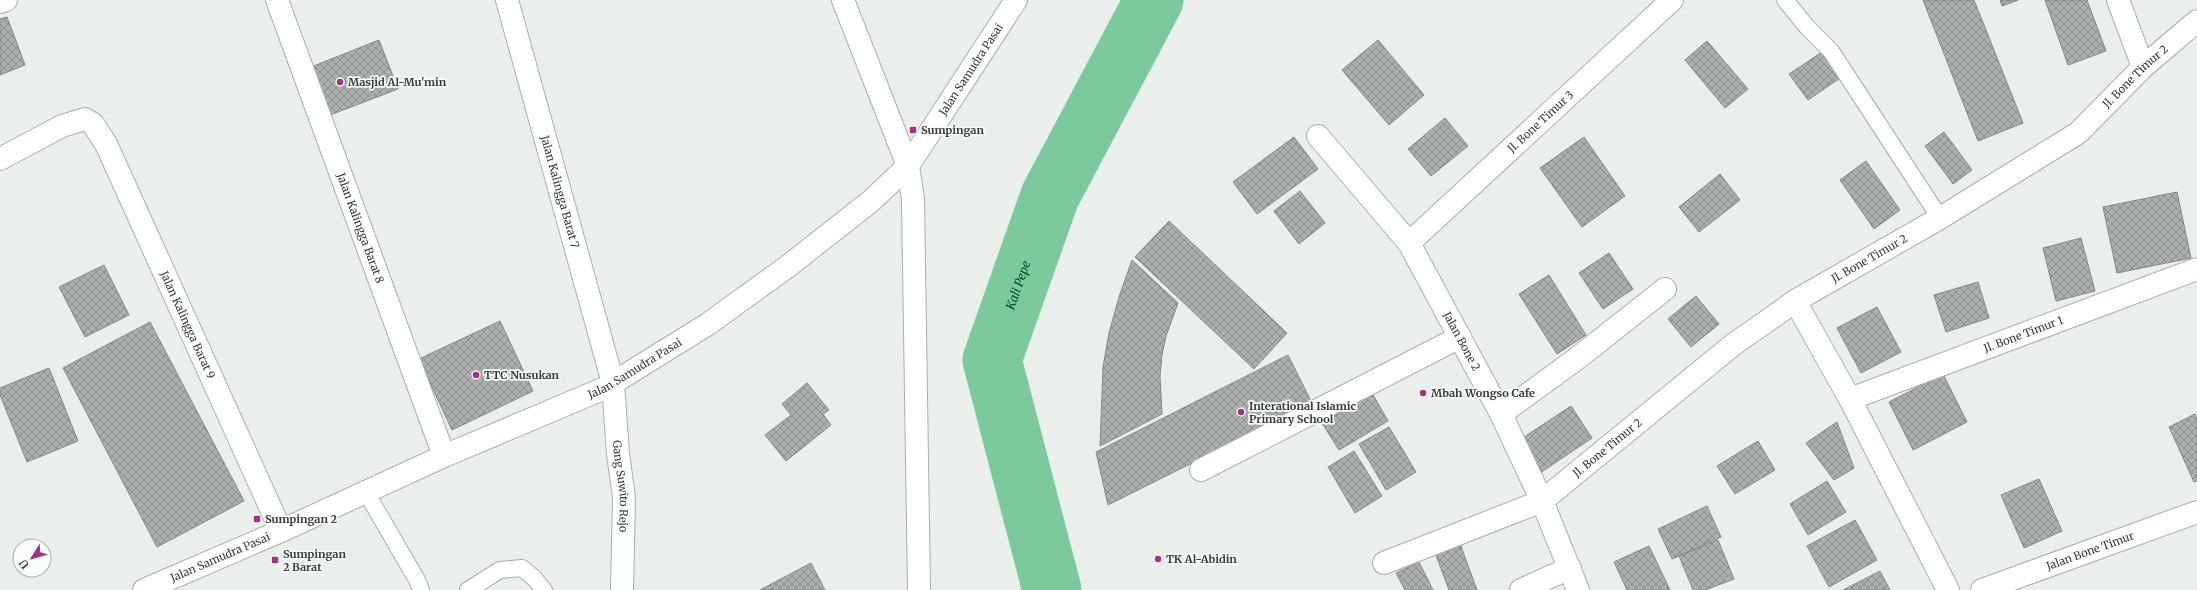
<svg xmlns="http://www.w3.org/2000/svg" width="2197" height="590" viewBox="0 0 2197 590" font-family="Merriweather,serif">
<defs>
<pattern id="building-cross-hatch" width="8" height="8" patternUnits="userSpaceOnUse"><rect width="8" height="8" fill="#abafad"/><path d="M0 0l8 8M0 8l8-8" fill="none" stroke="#8c8f8e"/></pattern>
</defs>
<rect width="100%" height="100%" fill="#ebefec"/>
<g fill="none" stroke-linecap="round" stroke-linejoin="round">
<path stroke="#7bca9e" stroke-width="59" id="s1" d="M1052,590L992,360L1050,196L1154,0"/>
</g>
<path fill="url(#building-cross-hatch)" stroke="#858886" d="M1923,0H1974L2023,123L1978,141Z
M2000,0H2018L2002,6Z
M2045,0H2087L2106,51L2068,65Z
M7,17L25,65L0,75V19Z
M379,40L398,89L330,115L311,67Z
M1378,40L1424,95L1389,125L1342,70Z
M1707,41L1748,89L1725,108L1685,60Z
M1822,52L1840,78L1808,100L1789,74Z
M1445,118L1468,146L1431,176L1408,149Z
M1944,132L1972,170L1953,184L1925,146Z
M1294,137L1318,169L1257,214L1233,182Z
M1584,137L1625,196L1582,227L1540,168Z
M1866,161L1900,210L1874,229L1840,180Z
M1720,174L1740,200L1699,232L1679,207Z
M1300,191L1325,223L1299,244L1274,211Z
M2177,192L2191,258L2117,273L2103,207Z
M1169,221L1287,333L1254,369L1135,257Z
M2081,238L2095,291L2056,301L2043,248Z
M1609,253L1633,289L1603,309L1579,273Z
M1132,260L1178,303L1166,336L1162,355L1160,376L1162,414L1100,446L1103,367L1109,333L1119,297Z
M104,265L129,315L85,337L59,287Z
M1549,275L1586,335L1557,354L1519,294Z
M1978,282L1989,318L1946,332L1934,295Z
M1696,296L1719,324L1691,347L1668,319Z
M1877,307L1901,352L1861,373L1837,328Z
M500,321L533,391L452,430L419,359Z
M150,322L244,501L157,547L63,368Z
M1288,355L1312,403L1108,505L1096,452Z
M49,368L78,441L27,462L0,395V388Z
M1943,374L1967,422L1913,450L1889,402Z
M807,383L829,410L823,414L831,425L786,461L765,435L791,415L782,404Z
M1372,393L1388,421L1339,450L1322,423Z
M1571,406L1592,438L1537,475L1515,443Z
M2195,414L2197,419V481L2194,482L2169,427Z
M1837,422L1854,468L1834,480L1806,443Z
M1389,427L1416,472L1386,490L1359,444Z
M1758,441L1775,470L1735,494L1717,466Z
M1354,451L1382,496L1355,513L1328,467Z
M2039,479L2062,531L2024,548L2001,495Z
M1827,481L1846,512L1808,535L1790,504Z
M1707,506L1721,537L1672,559L1658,529Z
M1855,520L1877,560L1829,587L1807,546Z
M1458,538L1477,590H1449L1433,547Z
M1718,540L1734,579L1705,590H1693L1679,556Z
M1649,546L1670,590H1627L1614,562Z
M1419,562L1433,590H1405L1396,573Z
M811,563L825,590H760Z
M1880,571L1890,590H1843Z"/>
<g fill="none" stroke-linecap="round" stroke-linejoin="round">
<defs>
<path id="lane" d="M1785,0L1807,27L1831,51L1940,218
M366,492L417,580L421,590
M468,590L500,570L522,568L534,578L544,590"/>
<g id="street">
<path id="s2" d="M277,0L444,456"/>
<path id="s3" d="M507,0L613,383L618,454L624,497L622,590"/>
<path d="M843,0L908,166L913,199L919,590"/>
<path d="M2118,0L2143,67"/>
<path d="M0,2L6,0"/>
<path id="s4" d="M1318,136L1409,243L1501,414L1542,501L1578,590"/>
<path id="s5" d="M0,159L62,126L85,119L93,124L106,144L281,531"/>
<path id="s6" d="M1409,243L1672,0"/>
<path d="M1795,301L1850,399L1948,590"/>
<path id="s7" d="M1850,399L2197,269"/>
<path d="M1501,414L1579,357L1665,289"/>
<path d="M1201,470L1460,337"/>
<path id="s8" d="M1384,563L1542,501L1734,344L1770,319L1795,301L1940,218L2078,133L2143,67L2197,21"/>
<path d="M1521,590L1570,568"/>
<path id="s9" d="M1982,590L2197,512"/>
</g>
<g id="secondary">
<path id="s10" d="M144,590L281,531L444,456L605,388L708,324L787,267L871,201L908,166L1016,0"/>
</g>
</defs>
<use href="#lane" stroke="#abaeac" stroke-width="18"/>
<use href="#street" stroke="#abaeac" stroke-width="24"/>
<use href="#secondary" stroke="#abaeac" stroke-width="24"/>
<use href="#lane" stroke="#fff" stroke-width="16"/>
<use href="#street" stroke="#fff" stroke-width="22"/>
<use href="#secondary" stroke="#fff" stroke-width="22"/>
</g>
<g fill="#a53089" stroke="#f8fcfa" stroke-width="1.5">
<circle cx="340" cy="82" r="4"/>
<rect x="909" y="126" width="8" height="8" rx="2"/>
<circle cx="476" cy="375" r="4"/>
<circle cx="1423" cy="393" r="4"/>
<circle cx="1241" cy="412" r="4"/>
<rect x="253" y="515" width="8" height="8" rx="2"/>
<circle cx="1158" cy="559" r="4"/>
<rect x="271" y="556" width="8" height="8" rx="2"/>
</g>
<g text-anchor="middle" stroke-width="3.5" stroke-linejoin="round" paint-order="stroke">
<g font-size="11" fill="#383a39" stroke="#f8fcfa">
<text dy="4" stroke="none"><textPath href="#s10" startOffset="995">Jalan Samudra Pasai</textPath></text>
<text dy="4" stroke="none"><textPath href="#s8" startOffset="902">Jl. Bone Timur 2</textPath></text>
<text dy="4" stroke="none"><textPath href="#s6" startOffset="179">Jl. Bone Timur 3</textPath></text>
<text dy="4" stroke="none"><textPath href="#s3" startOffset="199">Jalan Kalingga Barat 7</textPath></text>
<text dy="4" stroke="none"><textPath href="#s2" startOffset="243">Jalan Kalingga Barat 8</textPath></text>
<text dy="4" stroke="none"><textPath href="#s8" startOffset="578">Jl. Bone Timur 2</textPath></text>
<text dy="4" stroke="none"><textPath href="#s5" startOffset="326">Jalan Kalingga Barat 9</textPath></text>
<text dy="4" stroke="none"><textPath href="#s7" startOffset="185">Jl. Bone Timur 1</textPath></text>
<text dy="4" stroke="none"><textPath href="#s4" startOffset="252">Jalan Bone 2</textPath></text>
<text dy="4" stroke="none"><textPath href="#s10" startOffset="539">Jalan Samudra Pasai</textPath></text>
<text dy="4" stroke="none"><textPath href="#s8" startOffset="254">Jl. Bone Timur 2</textPath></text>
<text dy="4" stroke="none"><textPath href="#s3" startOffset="501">Gang Suwito Rejo</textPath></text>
<text dy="4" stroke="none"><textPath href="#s9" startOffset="115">Jalan Bone Timur</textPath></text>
<text dy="4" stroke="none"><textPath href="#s10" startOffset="83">Jalan Samudra Pasai</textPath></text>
</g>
<g font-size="11" font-weight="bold" fill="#383a39" stroke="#f8fcfa" text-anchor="start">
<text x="348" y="86">Masjid Al-Mu'min</text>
<text x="921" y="134">Sumpingan</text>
<text x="484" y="379">TTC Nusukan</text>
<text x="1431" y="397">Mbah Wongso Cafe</text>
<text x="1249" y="410">Interational Islamic<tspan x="1249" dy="13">Primary School</tspan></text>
<text x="265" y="523">Sumpingan 2</text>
<text x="283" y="558">Sumpingan<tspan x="283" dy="13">2 Barat</tspan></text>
<text x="1166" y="563">TK Al-Abidin</text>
</g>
<g font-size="12" font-style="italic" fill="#05472c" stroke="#f8fcfa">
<text dy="4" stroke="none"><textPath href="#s1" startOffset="317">Kali Pepe</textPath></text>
</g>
</g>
<g transform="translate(32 558) rotate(233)"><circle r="19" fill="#f8fcfa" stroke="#abaead"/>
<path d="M0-3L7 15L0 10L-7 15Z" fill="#a53089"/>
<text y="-6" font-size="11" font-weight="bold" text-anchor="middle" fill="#383a39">U</text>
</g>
</svg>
